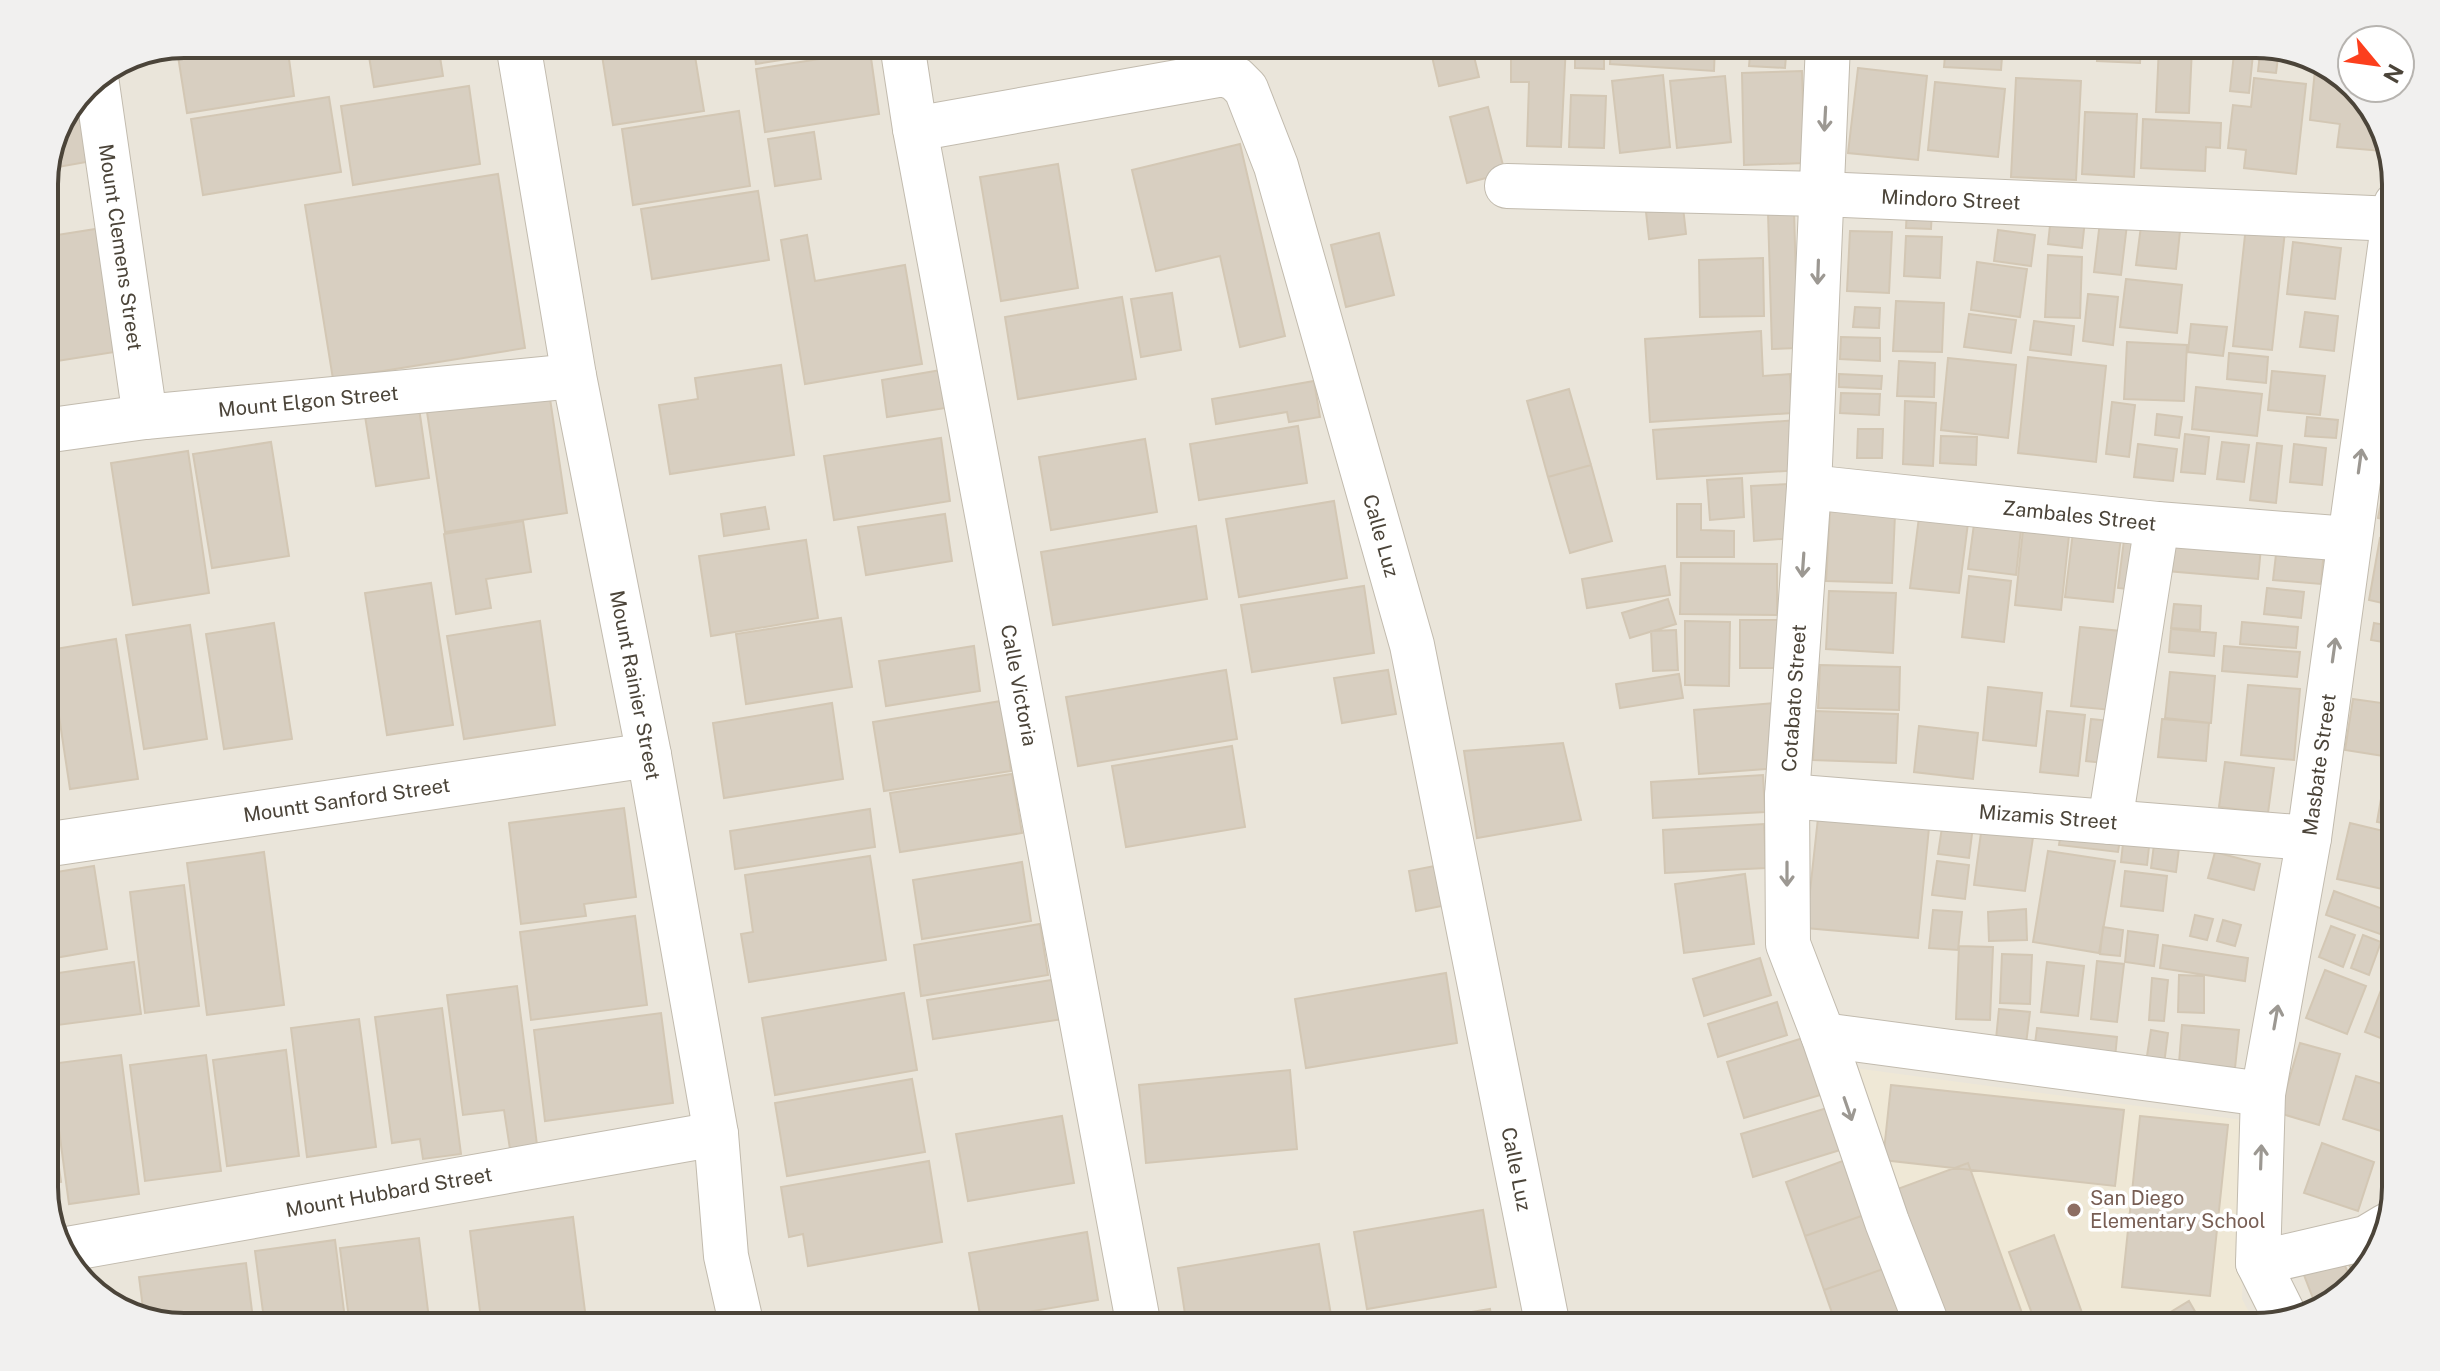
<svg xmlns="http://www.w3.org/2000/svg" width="2440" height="1371" viewBox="0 0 2440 1371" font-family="'Public Sans',sans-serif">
<rect width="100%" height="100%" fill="#f6f3ec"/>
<path fill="#eae5da" d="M184,44H2256L2326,62L2373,106L2396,175V1188L2378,1257L2327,1308L2257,1327H184L114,1309L67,1265L44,1196V175L85,85L131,54Z"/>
<path fill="#efe8d6" d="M1847,1067L2250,1121L2242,1299L2257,1327H1946Z"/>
<path fill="#d8cfc1" stroke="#d3c7b4" stroke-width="2" d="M253,44H287L294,96L187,113L178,56Z
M367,44H438L443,76L374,87Z
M630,44H693L704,111L613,125L601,49Z
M753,44H876V45L756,64Z
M1429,44H1471L1479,77L1439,86Z
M1475,44H1566L1561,147L1527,146L1529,82H1511V54L1475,52Z
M1575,44H1604V69L1575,68Z
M1611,44H1715L1714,71L1610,64Z
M1751,44H1787L1785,68L1749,66Z
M1863,44H1930V57L1863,54Z
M1946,44H2003L2001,70L1944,67Z
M2039,44H2093L2092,59L2039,56Z
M2098,44H2141L2140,63L2097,61Z
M2235,44H2254L2249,93L2230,91Z
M2261,45L2279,50L2276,73L2258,71Z
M2159,46L2192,48L2189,113L2156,112Z
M870,51L879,114L765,132L756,69Z
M2284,51L2312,59L2311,65L2283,62Z
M2316,60L2326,62L2373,106L2383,138L2382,151L2337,147L2340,124L2310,120Z
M1858,68L1927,76L1918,160L1848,153Z
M1802,71L1805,163L1744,165L1742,73Z
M1663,75L1670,147L1620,153L1612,81Z
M1725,76L1731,142L1677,148L1670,81Z
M2016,78L2081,81L2076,180L2011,177Z
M2254,78L2306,84L2296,174L2244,168L2246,150L2228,148L2233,105L2251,107Z
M1935,82L2005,89L1998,157L1928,150Z
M469,86L480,164L353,185L341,106Z
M82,92L92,161L47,169Z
M1571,95L1606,96L1604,148L1569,147Z
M329,97L341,172L203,195L191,119Z
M1488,107L1505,173L1467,183L1450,117Z
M739,111L750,186L633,205L622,129Z
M2085,112L2137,114L2134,177L2082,174Z
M2143,119L2221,123L2220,148L2206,147L2205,171L2141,168Z
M814,132L821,179L775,186L768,139Z
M1240,144L1285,336L1240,347L1220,256L1156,271L1132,170Z
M1058,164L1078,288L1001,301L980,177Z
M498,174L525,348L333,379L305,205Z
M758,191L769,260L652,279L641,209Z
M1683,207L1686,234L1649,239L1646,212Z
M1907,208L1932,209L1931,229L1906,228Z
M1794,211L1798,348L1772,349L1768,212Z
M2101,213L2128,216L2121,275L2094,272Z
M2051,216L2085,220L2082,248L2048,244Z
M2142,218L2181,222L2176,269L2136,265Z
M2246,226L2285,231L2272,350L2233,346Z
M102,228L121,351L44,363V237Z
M1998,230L2035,235L2031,266L1994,261Z
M1850,231L1892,232L1889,293L1847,291Z
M1379,233L1394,295L1346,307L1331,245Z
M807,235L815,281L905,265L922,364L805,384L781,240Z
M1906,236L1942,237L1940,278L1904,276Z
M2293,242L2341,248L2335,299L2287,294Z
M2048,255L2082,257L2080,318L2045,317Z
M1763,258L1764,316L1700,317L1699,260Z
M1977,262L2027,269L2020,317L1971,310Z
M2126,279L2182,285L2177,333L2120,327Z
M1172,293L1181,350L1141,357L1131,299Z
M2088,294L2118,297L2113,345L2083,341Z
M1122,297L1136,379L1018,399L1005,317Z
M1896,301L1944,303L1942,352L1893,351Z
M1855,307L1880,308L1879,328L1853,327Z
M2305,312L2338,316L2334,351L2300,347Z
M1969,314L2016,320L2011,353L1964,347Z
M2034,321L2074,326L2071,355L2030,350Z
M2191,324L2227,327L2223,356L2188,352Z
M1761,331L1763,376L1790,374L1792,413L1650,422L1645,339Z
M1841,337L1880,338V361L1840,359Z
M2127,342L2187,345L2184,401L2124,399Z
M2229,353L2268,357L2266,383L2227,379Z
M2028,357L2106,366L2096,462L2018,453Z
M1948,358L2016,365L2008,438L1941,430Z
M1899,361L1935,363L1934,397L1897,396Z
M781,365L794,455L670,474L659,405L698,399L695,378Z
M947,369L952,407L887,417L882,380Z
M2272,371L2325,376L2320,415L2268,410Z
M1839,374L1882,376L1881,389L1839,387Z
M1314,381L1320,417L1289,422L1287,412L1216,424L1212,399Z
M2196,387L2262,394L2257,436L2192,429Z
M1569,389L1591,465L1548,477L1527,401Z
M2393,390L2396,391V436L2386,434Z
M549,392L567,513L445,532L427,412Z
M1841,393L1880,394L1879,415L1840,413Z
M1905,401L1936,403L1933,466L1903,464Z
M2112,402L2135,405L2129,457L2106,454Z
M419,408L429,478L376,486L365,416Z
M2157,414L2182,417L2179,438L2155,435Z
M2307,417L2338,420L2336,438L2305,436Z
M1798,420L1801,470L1657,479L1653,430Z
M1298,426L1307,483L1199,500L1190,444Z
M1858,429H1883L1882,458H1857Z
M2185,434L2209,437L2205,474L2181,472Z
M1941,436L1977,437L1976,465L1940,463Z
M941,438L950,501L834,520L824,456Z
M1145,439L1157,512L1051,530L1039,457Z
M271,442L289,556L212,568L193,454Z
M2222,442L2249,445L2244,482L2217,479Z
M2257,443L2282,446L2276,503L2250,500Z
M2138,444L2177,449L2173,481L2134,477Z
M2294,444L2326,448L2322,485L2290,482Z
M2392,446L2396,447V522L2378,518Z
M188,451L209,593L133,605L111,463Z
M1591,465L1612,541L1570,553L1548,477Z
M1742,478L1744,517L1710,520L1707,480Z
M1790,484L1794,538L1754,541L1751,486Z
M1334,501L1347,578L1239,597L1226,519Z
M1677,504H1701V530L1734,531V557H1677Z
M765,507L769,529L724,536L721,514Z
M1830,511L1895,514L1892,583L1826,581Z
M945,514L952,561L866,575L858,527Z
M1919,517L1968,523L1959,593L1910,588Z
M523,521L531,572L486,579L491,608L456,614L444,534Z
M2024,521L2070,526L2061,610L2015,605Z
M1974,524L2021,529L2016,575L1968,569Z
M2074,524L2122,529L2113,602L2065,597Z
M2126,524L2150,526L2143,591L2118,588Z
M1196,526L1207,599L1053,625L1041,552Z
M2171,529L2262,537L2258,579L2167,571Z
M2380,538L2396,541V606L2369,600Z
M806,540L818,618L711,636L699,556Z
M2277,546L2324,550L2321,584L2273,580Z
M1681,563L1777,564V615L1680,614Z
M1665,566L1670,595L1587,608L1582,579Z
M1969,576L2011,581L2004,642L1962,637Z
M431,583L453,725L387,735L365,593Z
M1364,586L1374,653L1252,672L1241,605Z
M2267,588L2304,592L2301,618L2264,614Z
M1829,591L1896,593L1893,653L1826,649Z
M1668,599L1676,624L1630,638L1622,613Z
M2174,604L2201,606L2200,630L2171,628Z
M841,618L852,687L746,704L736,634Z
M1740,620H1778L1777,668H1740Z
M540,621L555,725L464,739L447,636Z
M1685,621L1730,622L1729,686L1685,685Z
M2242,622L2298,627L2296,648L2240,644Z
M274,623L292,739L224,749L206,634Z
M2374,623L2396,627L2395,644L2371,640Z
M190,625L207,739L144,749L126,635Z
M2080,627L2121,631L2112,710L2071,706Z
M2171,629L2216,633L2214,656L2169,652Z
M1676,630L1678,670L1653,671L1651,631Z
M116,639L138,779L70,789L49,650Z
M974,646L980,691L886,706L879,661Z
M2224,646L2300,652L2297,677L2222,671Z
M1820,665L1900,667L1899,710L1818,708Z
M1226,670L1237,739L1078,766L1066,697Z
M1388,670L1396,714L1342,723L1334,678Z
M2170,672L2215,676L2211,723L2165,718Z
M1679,674L1683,698L1620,708L1616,684Z
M2248,685L2300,689L2294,760L2241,755Z
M1988,687L2042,693L2036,746L1983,740Z
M2353,699L2396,705L2390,757L2345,750Z
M1001,701L1011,771L884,791L873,722Z
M832,703L843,779L724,798L713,723Z
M1774,703L1779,768L1699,774L1694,710Z
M1815,711L1898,714L1896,763L1813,760Z
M2047,711L2085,715L2078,776L2040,772Z
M2091,719L2119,722L2115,764L2086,761Z
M2162,719L2209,723L2206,761L2158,757Z
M1919,726L1978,733L1973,779L1914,772Z
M1563,743L1581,820L1477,838L1464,751Z
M1232,746L1245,827L1126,847L1112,766Z
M2225,762L2274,768L2268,813L2219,807Z
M2386,770L2396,771V825L2377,822Z
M1012,774L1022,833L900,852L890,793Z
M1763,775L1765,812L1653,818L1651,782Z
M624,808L636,897L584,904L586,916L521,924L509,823Z
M870,809L875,847L735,869L730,831Z
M1944,814L1974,818L1969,858L1938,854Z
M1818,818L1929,828L1918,938L1806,928Z
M1983,818L2035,824L2025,891L1974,885Z
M2063,819L2122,827L2118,852L2059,845Z
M2350,823L2396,834V892L2337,879Z
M1764,824L1766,868L1665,873L1663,830Z
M2125,825L2151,829L2147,865L2121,862Z
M2156,829L2181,832L2176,872L2151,868Z
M2048,851L2115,861L2099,953L2033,942Z
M264,852L284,1005L207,1015L187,863Z
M2215,852L2260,864L2254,890L2208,878Z
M870,856L886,960L749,982L741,934L753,932L745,875Z
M1937,861L1969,865L1965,899L1932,895Z
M1022,862L1031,921L922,939L913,880Z
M1445,864L1452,904L1416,911L1409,871Z
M94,866L107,949L49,959L44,927V874Z
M2125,871L2167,876L2163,911L2121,906Z
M1745,874L1754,944L1684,953L1675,884Z
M184,885L199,1006L145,1013L130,892Z
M2334,891L2391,912L2383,935L2326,915Z
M2026,909L2027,940L1989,941L1988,912Z
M1933,910L1962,912L1958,950L1929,948Z
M2195,915L2213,919L2207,940L2190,936Z
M635,916L647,1005L531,1020L520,932Z
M2223,920L2241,925L2235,946L2217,941Z
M2396,920V964L2385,961Z
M1040,924L1048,975L921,996L914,945Z
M2331,926L2355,935L2343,967L2319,957Z
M2103,927L2123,930L2120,956L2100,954Z
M2128,931L2158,935L2154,966L2125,962Z
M2363,935L2381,942L2369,975L2351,968Z
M2163,945L2248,958L2245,981L2160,968Z
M1959,946L1993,947L1990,1020L1956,1019Z
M2002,954L2032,955L2030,1004L2000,1003Z
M1760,958L1771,995L1704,1016L1693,979Z
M2097,961L2124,964L2117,1022L2091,1019Z
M134,962L141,1014L58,1025L51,974Z
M2047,962L2084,966L2078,1016L2041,1012Z
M2325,970L2366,986L2347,1034L2306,1018Z
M2388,972L2396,974V1044L2365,1032Z
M1446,973L1457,1043L1306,1068L1295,999Z
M2179,975L2204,976V1013L2178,1012Z
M1070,977L1076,1017L933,1039L927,1000Z
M2152,978L2168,980L2164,1021L2149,1020Z
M517,986L537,1145L510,1149L504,1110L463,1115L447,995Z
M904,993L917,1070L775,1095L762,1018Z
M1777,1002L1787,1035L1718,1057L1708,1024Z
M442,1008L461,1154L423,1159L420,1139L392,1143L375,1017Z
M1999,1009L2030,1012L2025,1052L1995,1049Z
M661,1013L673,1103L545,1121L534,1030Z
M359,1019L376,1147L307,1157L291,1028Z
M2182,1025L2239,1030L2235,1068L2179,1063Z
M2037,1028L2117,1037L2114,1068L2033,1059Z
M2151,1030L2168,1033L2163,1072L2145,1069Z
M1803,1038L1820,1095L1744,1118L1727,1062Z
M2300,1043L2340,1054L2319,1125L2279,1113Z
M286,1050L299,1156L227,1166L213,1060Z
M121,1055L139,1194L69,1204L50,1064Z
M206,1055L221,1171L145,1181L130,1065Z
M44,1060L61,1182L44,1184Z
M1290,1070L1297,1149L1146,1163L1139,1085Z
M2356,1076L2395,1088L2381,1131L2343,1119Z
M912,1079L925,1152L787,1176L775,1103Z
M1891,1085L2124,1110L2115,1186L1883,1160Z
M1827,1108L1840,1150L1753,1177L1741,1134Z
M1062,1116L1074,1183L968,1201L956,1134Z
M2140,1116L2228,1125L2210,1296L2122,1287Z
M2322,1143L2374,1162L2358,1211L2304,1193Z
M1848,1159L1867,1214L1805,1236L1786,1182Z
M929,1161L942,1242L808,1266L803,1234L789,1237L781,1187Z
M1968,1163L2027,1327H1941L1892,1191Z
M1483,1210L1496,1287L1367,1309L1354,1232Z
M1867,1214L1886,1268L1824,1290L1805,1236Z
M573,1217L587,1327H482L470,1231Z
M1087,1232L1098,1300L981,1320L969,1253Z
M2054,1235L2086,1324L2078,1327H2037L2009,1252Z
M419,1238L430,1327H350L340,1248Z
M335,1240L346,1327H265L255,1251Z
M2381,1243L2378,1257L2356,1278L2347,1261Z
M1319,1244L1332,1321L1295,1327H1187L1178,1268Z
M2342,1259L2352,1282L2338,1296L2316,1306L2304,1275Z
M246,1263L254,1327H184L144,1316L139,1277Z
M1886,1268L1905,1322L1891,1327H1837L1824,1290Z
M2189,1301L2204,1327H2146Z
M1490,1309L1493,1327H1383Z"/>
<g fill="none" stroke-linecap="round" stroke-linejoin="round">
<defs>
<g id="minor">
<path id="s1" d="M518,44L574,376L649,755L716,1134L726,1256L742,1327"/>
<path id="s2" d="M902,44L915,129L1139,1327"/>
<path d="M1828,44L1809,487L1787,796L1788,944L1823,1035L1887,1222L1928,1327"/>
<path id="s3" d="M96,77L145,417"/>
<path id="s4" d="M915,129L1223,74L1236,79L1246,89L1276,166L1412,645L1548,1327"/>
<path id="s5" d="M1507,186L1821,194L2394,219"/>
<path id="s6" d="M44,431L145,417L574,376"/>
<path id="s7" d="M1809,487L2157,524L2349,539"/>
<path id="s8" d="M1787,796L2309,838"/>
<path d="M2110,822L2157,524"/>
<path id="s9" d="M44,845L649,755"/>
<path d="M1823,1035L2263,1094"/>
<path id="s10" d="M62,1250L716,1134"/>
<path d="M2258,1263L2366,1238L2386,1226"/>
<path id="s11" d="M2286,1319L2258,1263L2263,1094L2309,838L2396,204"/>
</g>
</defs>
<use href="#minor" stroke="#c2bbae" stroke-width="46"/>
<use href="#minor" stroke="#fff" stroke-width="44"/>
</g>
<defs><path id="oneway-shaft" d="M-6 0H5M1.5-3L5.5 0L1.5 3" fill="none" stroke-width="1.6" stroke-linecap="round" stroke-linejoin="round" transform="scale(2)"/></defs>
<g stroke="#9c9892">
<use href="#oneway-shaft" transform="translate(1825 119) rotate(93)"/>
<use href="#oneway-shaft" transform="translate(1818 272) rotate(92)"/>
<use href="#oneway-shaft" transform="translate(2360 461) rotate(-82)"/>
<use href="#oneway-shaft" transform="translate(1803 565) rotate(94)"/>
<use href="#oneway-shaft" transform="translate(2334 650) rotate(-82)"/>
<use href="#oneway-shaft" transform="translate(1787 874) rotate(90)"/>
<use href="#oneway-shaft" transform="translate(2276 1017) rotate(-80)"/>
<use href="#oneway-shaft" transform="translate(1848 1109) rotate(71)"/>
<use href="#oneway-shaft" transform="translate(2261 1157) rotate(-88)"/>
</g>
<circle fill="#8d6e63" stroke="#fff" stroke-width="3" cx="2074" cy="1210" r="8"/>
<g text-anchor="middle" stroke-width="7" stroke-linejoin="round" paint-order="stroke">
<g font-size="20" fill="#4b4439" stroke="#fff">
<text dy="7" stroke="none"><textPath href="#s5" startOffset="444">Mindoro Street</textPath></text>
<text dy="7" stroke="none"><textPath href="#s3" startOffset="172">Mount Clemens Street</textPath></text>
<text dy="7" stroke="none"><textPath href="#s6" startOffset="266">Mount Elgon Street</textPath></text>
<text dy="7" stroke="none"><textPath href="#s7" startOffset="272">Zambales Street</textPath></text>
<text dy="7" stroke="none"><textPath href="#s4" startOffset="808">Calle Luz</textPath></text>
<text dy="7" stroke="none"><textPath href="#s1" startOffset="652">Mount Rainier Street</textPath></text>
<text dy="7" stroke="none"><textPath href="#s2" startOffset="652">Calle Victoria</textPath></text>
<text transform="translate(1794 698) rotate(-86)" y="7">Cotabato Street</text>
<text dy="7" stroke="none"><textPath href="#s11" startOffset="566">Masbate Street</textPath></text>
<text dy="7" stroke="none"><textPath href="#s9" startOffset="306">Mountt Sanford Street</textPath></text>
<text dy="7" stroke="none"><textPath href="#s8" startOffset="262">Mizamis Street</textPath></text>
<text dy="7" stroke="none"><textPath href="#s4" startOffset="1456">Calle Luz</textPath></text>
<text dy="7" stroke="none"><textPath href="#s10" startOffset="332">Mount Hubbard Street</textPath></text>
</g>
<g font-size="20" fill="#785e54" stroke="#fff" text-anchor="start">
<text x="2090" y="1205">San Diego<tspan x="2090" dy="23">Elementary School</tspan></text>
</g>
</g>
<path d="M0 0H2440V1371H0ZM184 58H2256A126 126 0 0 1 2382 184V1187A126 126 0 0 1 2256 1313H184A126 126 0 0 1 58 1187V184A126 126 0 0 1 184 58Z" fill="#f1f0ef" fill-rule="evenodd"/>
<path fill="none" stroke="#4b4439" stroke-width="4" d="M184 58H2256A126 126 0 0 1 2382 184V1187A126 126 0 0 1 2256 1313H184A126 126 0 0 1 58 1187V184A126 126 0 0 1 184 58Z"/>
<g transform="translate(2376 64) rotate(119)"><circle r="38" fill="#ffffff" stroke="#b7b4b0" stroke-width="2"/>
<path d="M0-6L14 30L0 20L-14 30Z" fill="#fc3f1d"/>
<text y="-12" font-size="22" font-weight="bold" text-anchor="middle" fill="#4b4439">N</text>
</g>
</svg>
